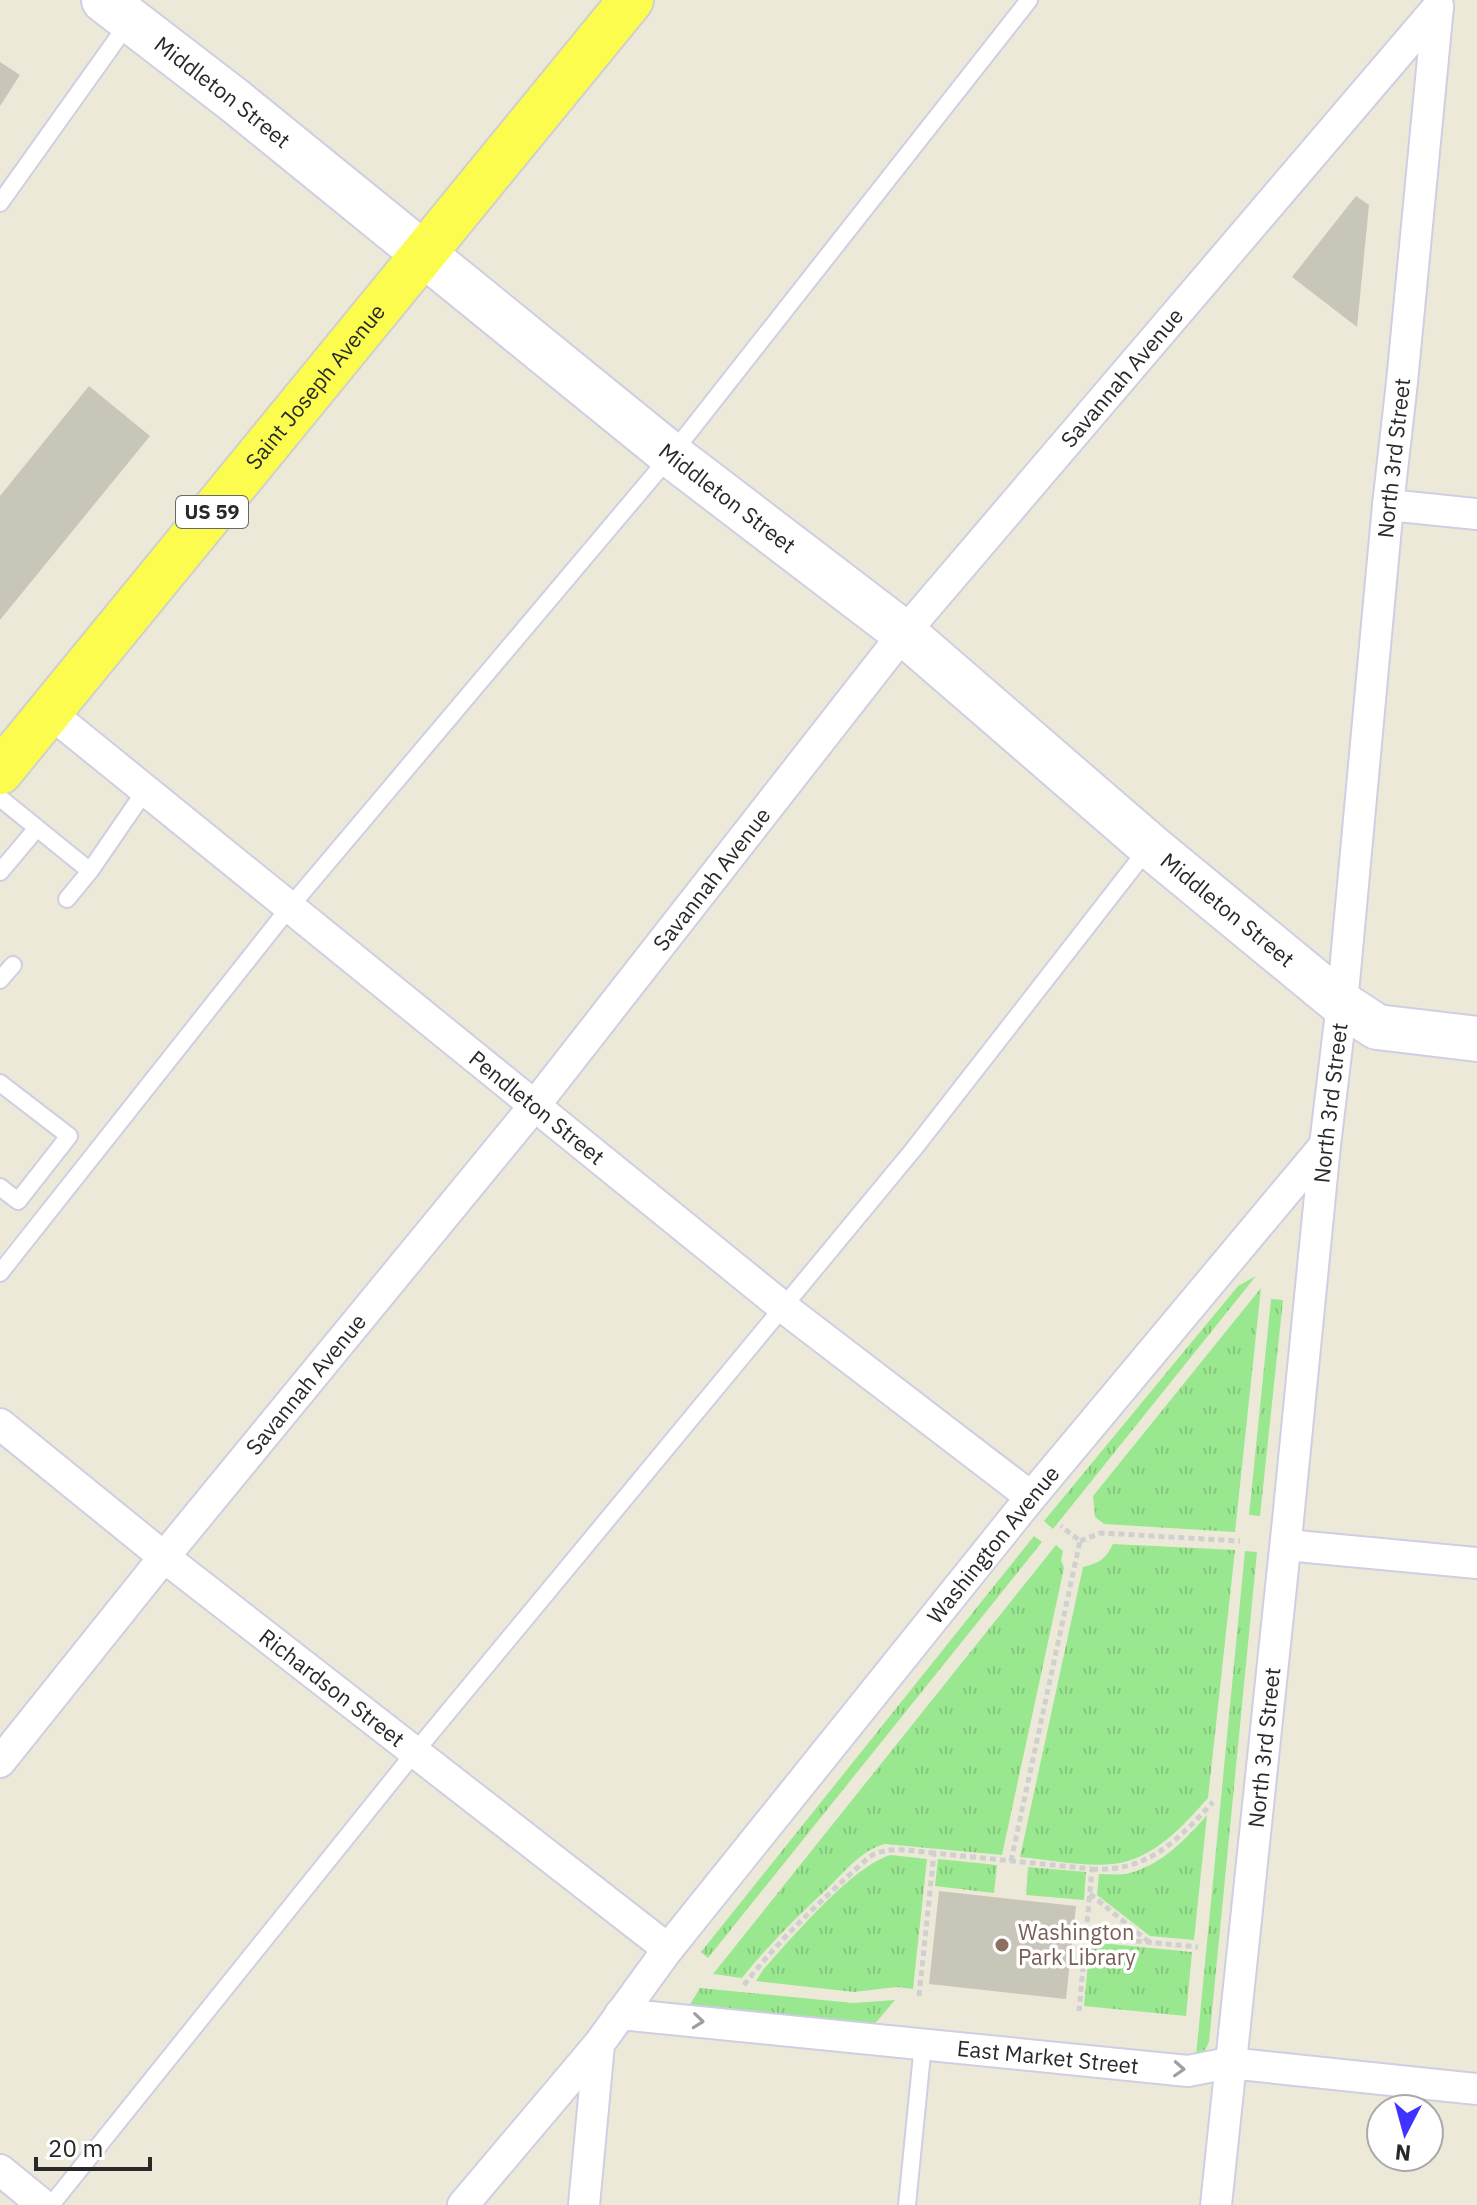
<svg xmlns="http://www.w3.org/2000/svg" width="1477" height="2205" viewBox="0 0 1477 2205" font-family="'IBM Plex Sans',sans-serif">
<defs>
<pattern id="grass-tufts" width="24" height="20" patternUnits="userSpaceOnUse" patternTransform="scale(2)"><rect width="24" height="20" fill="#99e890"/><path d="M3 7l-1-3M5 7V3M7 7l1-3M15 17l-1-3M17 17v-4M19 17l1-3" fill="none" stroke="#84c77c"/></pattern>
</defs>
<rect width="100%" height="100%" fill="#ede9d9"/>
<path fill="url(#grass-tufts)" d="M1256,1276L1053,1529L1044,1521L1238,1286Z
M1261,1288L1235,1532L1104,1524L1095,1517L1093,1496Z
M1271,1299L1283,1300L1260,1516L1249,1515Z
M1034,1536L1042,1542L708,1958L701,1952Z
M1113,1544L1235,1550L1208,1798C1183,1826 1153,1860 1113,1864C1083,1867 1050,1860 1020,1857L1083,1567C1099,1563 1105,1560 1113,1544Z
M1056,1545L1063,1551L1061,1560L1064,1568L1002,1855L885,1844C862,1850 846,1870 830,1886C799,1915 769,1944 742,1978L713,1974Z
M1245,1551L1257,1552L1209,2042L1205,2050L1196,2056Z
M1207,1815L1194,1940L1150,1936L1097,1895L1099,1874C1107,1874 1117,1875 1125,1874C1160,1867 1185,1840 1207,1815Z
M891,1855L927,1859L913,1989L897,1987L854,1992L756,1981L763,1970C791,1939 853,1865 891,1855Z
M938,1859L997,1865L994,1893L935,1886Z
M1028,1867L1086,1872L1084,1900L1026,1895Z
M1090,1942L1192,1952L1186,2016L1084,2006Z
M700,1988L853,2003L895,2000L873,2026L689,2006Z"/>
<path fill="#c8c5b9" d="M0,62L20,75L0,106Z
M1356,196L1369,205L1357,327L1292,277Z
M89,386L150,436L0,620V496Z
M939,1891L1076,1906L1066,1999L929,1984Z"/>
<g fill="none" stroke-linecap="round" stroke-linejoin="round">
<defs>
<path id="lane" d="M0,203L129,22
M0,798L90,871L67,899
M90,871L145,791
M0,872L37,828
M0,980L13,965
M0,1083L69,1136L18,1201L0,1187
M0,1273L289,908L671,455L1029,0
M51,2205L415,1752L913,1150L1149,847
M907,2205L923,2044"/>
<g id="street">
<path d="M1388,505L1477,514"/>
<path id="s1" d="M49,712L783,1307L1031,1497"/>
<path id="s2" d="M0,1424L164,1557L668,1949"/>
<path d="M1286,1545L1477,1563"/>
<path id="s3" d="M0,1762L164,1557L535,1105L904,633L1438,7"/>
<path id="s4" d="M620,2014L1188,2071L1229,2063L1477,2089"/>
<path d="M0,2170L43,2205"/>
<path d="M463,2205L599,2044"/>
<path id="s5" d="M584,2205L599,2044L668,1949L1031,1497L1325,1145"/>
<path id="s6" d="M1216,2205L1288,1520L1325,1145L1342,1004L1388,505L1402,382L1438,6"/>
</g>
<g id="secondary">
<path id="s7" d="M104,0L234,100L671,455L904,633L1150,846L1342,1004L1377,1027L1477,1039"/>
</g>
<g id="primary">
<path id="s8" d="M0,772L631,0"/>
</g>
</defs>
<use href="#lane" stroke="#cfcee3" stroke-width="20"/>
<use href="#street" stroke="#cfcee3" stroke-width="34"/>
<use href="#secondary" stroke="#cfcee3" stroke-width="48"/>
<use href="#primary" stroke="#d0d0d0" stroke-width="48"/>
<path stroke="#d0d0d0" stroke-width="5" stroke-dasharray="6 4" stroke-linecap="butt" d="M1080,1541L1101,1533L1240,1541
M1011,1861L1080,1541L1061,1526
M1092,1869C1148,1872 1178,1840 1213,1802
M1090,1894L1149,1942
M1086,1936L1198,1947
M744,1985C781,1937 825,1897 869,1857C888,1845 912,1851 934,1853
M919,1996L934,1853L1092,1869L1079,2011"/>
<use href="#lane" stroke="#fff" stroke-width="16"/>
<use href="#street" stroke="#fff" stroke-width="30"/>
<use href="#secondary" stroke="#fff" stroke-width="44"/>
<use href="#primary" stroke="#fbfc4e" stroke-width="44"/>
</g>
<defs><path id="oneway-chevron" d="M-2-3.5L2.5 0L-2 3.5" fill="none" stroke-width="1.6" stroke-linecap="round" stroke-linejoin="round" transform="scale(2)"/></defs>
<g stroke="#9f9f9f">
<use href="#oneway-chevron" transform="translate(698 2021) rotate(6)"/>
<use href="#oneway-chevron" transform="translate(1179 2069) rotate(3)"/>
</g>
<circle fill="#8d6e63" stroke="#fff" stroke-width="3" cx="1002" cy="1945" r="8"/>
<g text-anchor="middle" stroke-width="7" stroke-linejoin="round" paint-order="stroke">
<rect fill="#fff" stroke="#696969" stroke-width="2" x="176" y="496" width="72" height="32" rx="6"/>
<g font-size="20" font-weight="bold" fill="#292929">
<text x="212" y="519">US 59</text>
</g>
<g font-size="22" fill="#292929" stroke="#fff">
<text dy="8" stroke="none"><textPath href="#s7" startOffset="150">Middleton Street</textPath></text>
<text dy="8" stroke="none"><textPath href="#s3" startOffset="1782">Savannah Avenue</textPath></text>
<text dy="8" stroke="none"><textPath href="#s8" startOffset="498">Saint Joseph Avenue</textPath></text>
<text dy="8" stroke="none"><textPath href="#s6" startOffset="1756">North 3rd Street</textPath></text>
<text dy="8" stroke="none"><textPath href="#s7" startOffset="798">Middleton Street</textPath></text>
<text dy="8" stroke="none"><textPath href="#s3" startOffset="1134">Savannah Avenue</textPath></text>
<text dy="8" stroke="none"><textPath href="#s7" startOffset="1446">Middleton Street</textPath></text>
<text dy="8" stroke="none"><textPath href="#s6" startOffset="1108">North 3rd Street</textPath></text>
<text dy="8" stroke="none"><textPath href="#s1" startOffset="628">Pendleton Street</textPath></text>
<text dy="8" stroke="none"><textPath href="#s3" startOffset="486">Savannah Avenue</textPath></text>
<text dy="8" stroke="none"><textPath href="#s5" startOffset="798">Washington Avenue</textPath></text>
<text dy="8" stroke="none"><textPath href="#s2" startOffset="424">Richardson Street</textPath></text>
<text dy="8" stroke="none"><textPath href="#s6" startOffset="460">North 3rd Street</textPath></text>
<text dy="8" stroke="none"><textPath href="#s4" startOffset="430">East Market Street</textPath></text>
</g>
<g font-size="22" fill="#785e54" stroke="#fff" text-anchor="start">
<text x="1018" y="1940">Washington<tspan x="1018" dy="25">Park Library</tspan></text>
</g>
</g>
<g transform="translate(1405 2133) rotate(186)"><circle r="38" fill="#ffffff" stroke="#a9a9a9" stroke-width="2"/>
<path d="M0-6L14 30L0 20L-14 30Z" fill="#3f34ff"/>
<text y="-12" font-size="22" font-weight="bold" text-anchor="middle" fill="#292929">N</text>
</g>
<path d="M36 2157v12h114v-12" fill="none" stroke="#292929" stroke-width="4"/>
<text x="48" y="2157" font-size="24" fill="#292929" stroke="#ffffff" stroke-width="6" paint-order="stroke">20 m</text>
</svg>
